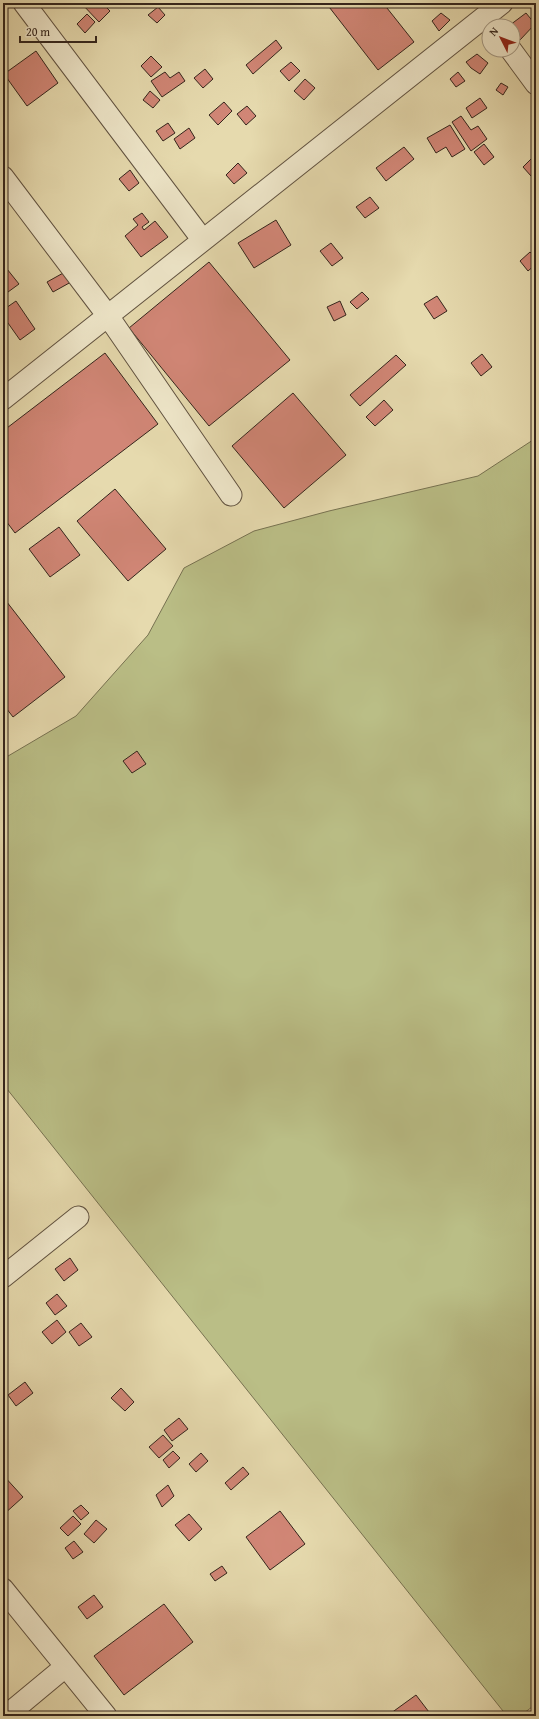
<svg xmlns="http://www.w3.org/2000/svg" width="539" height="1719" viewBox="0 0 539 1719" font-family="'Gentium Book Plus',serif">
<rect width="100%" height="100%" fill="#e6daae"/>
<filter id="stains"><feTurbulence type="fractalNoise" baseFrequency=".005" numOctaves="4"/><feColorMatrix values="0 0 0 0 .2 0 0 0 0 .09 0 0 0 0 .02 0 0 0 .5 -.17"/></filter>
<radialGradient id="worn" r=".72"><stop offset=".6" stop-color="#630" stop-opacity="0"/><stop offset="1" stop-color="#630" stop-opacity=".3"/></radialGradient>
<path fill="#babe86" stroke="#777251" d="M536,438V1704L520,1716H507L3,1084V759L76,716L148,635L184,568L254,531L329,511L478,476Z"/>
<path fill="#d18676" stroke="#34251c" d="M81,3H102L110,11L99,22Z
M326,3H383L414,42L378,70Z
M158,7L165,15L157,23L148,15Z
M441,13L450,20L439,31L432,21Z
M526,13L535,24L520,40L513,30V26L510,25Z
M87,14L95,22L85,33L77,24Z
M276,40L282,48L253,74L246,65Z
M36,51L58,83L27,106L4,74Z
M477,54L488,63L480,74L471,68L466,62Z
M151,56L162,67L151,77L141,66Z
M291,62L300,71L289,81L280,71Z
M205,69L213,79L203,88L194,78Z
M165,72L170,78L179,72L185,81L162,97L151,81Z
M458,72L465,81L456,87L450,79Z
M305,79L315,88L304,100L294,91Z
M501,83L508,87L503,95L496,90Z
M150,91L160,100L153,108L143,100Z
M480,98L487,108L472,118L466,108Z
M224,102L232,111L218,125L209,115Z
M247,106L256,116L246,125L237,114Z
M461,116L471,130L478,126L487,139L471,151L452,122Z
M168,123L175,133L163,141L156,131Z
M450,125L465,149L452,157L446,147L436,153L427,138Z
M189,128L195,138L180,149L174,139Z
M484,144L494,157L484,165L474,152Z
M404,147L414,159L386,181L376,168Z
M534,156L536,157V171L531,176L523,167Z
M238,163L247,173L234,184L226,175Z
M130,170L139,183L129,191L119,179Z
M370,197L379,208L365,218L356,207Z
M142,213L149,222L142,227L144,230L155,221L168,237L141,257L125,236L138,225L133,219Z
M276,220L291,245L254,268L238,243Z
M331,243L343,258L332,266L320,251Z
M530,252L536,258V264L528,271L520,261Z
M209,262L290,360L209,426L129,328Z
M3,264L19,284L8,292L3,286Z
M65,272L71,282L53,292L47,282Z
M362,292L369,299L357,309L350,302Z
M437,296L447,311L434,319L424,304Z
M16,301L35,329L20,340L3,316V310Z
M340,301L346,315L334,321L327,307Z
M105,353L158,424L15,533L3,517V431Z
M482,354L492,367L481,376L471,363Z
M396,355L406,365L360,406L350,395Z
M293,393L346,455L284,508L232,446Z
M384,400L393,410L375,426L366,417Z
M115,489L166,549L128,581L77,521Z
M59,527L80,555L50,577L29,549Z
M3,597L65,677L13,717L3,704Z
M137,751L146,764L132,773L123,761Z
M70,1258L78,1270L64,1281L55,1269Z
M57,1294L67,1306L55,1315L46,1303Z
M57,1320L66,1332L52,1344L42,1332Z
M81,1323L92,1337L79,1346L69,1332Z
M25,1382L33,1393L16,1406L8,1395Z
M121,1388L134,1402L125,1411L111,1398Z
M179,1418L188,1429L172,1441L164,1430Z
M163,1435L173,1446L159,1458L149,1447Z
M173,1451L180,1458L169,1468L163,1460Z
M201,1453L208,1461L196,1472L189,1464Z
M243,1467L249,1474L231,1490L225,1483Z
M3,1475L23,1497L3,1515Z
M168,1485L174,1496L162,1507L156,1495Z
M81,1505L89,1513L81,1520L73,1511Z
M280,1511L305,1544L270,1570L246,1537Z
M189,1514L202,1529L189,1541L175,1525Z
M73,1516L81,1524L68,1536L60,1528Z
M96,1520L107,1529L94,1543L84,1534Z
M74,1541L83,1552L73,1559L65,1548Z
M222,1566L227,1573L215,1581L210,1574Z
M94,1595L103,1607L87,1619L78,1607Z
M164,1604L193,1642L124,1695L94,1656Z
M416,1695L432,1716H387Z"/>
<g fill="none" stroke-linecap="round" stroke-linejoin="round">
<defs>
<path id="minor" d="M24,3L202,239
M511,50L536,84
M3,177L108,316L231,495
M3,399L502,3
M3,1277L78,1217
M3,1589L106,1716
M6,1716L65,1667"/>
</defs>
<use href="#minor" stroke="#605240" stroke-width="23"/>
<use href="#minor" stroke="#efe7ca" stroke-width="21"/>
</g>
<rect width="539" height="1719" fill="none" stroke="#e6daae" stroke-width="16"/>
<rect x="4" y="4" width="531" height="1711" fill="none" stroke="#34251c" stroke-width="2"/>
<rect x="8" y="8" width="523" height="1703" fill="none" stroke="#34251c"/>
<g transform="translate(501 38) rotate(312)"><circle r="19" fill="#efe7ca" stroke="#a49984"/>
<path d="M0-3L7 15L0 10L-7 15Z" fill="#8f2418"/>
<text y="-6" font-size="11" font-weight="bold" text-anchor="middle" fill="#34251c">N</text>
</g>
<path d="M20 36v6h76v-6" fill="none" stroke="#34251c" stroke-width="2"/>
<text x="26" y="36" font-size="12" fill="#34251c" stroke="#efe7ca" stroke-width="3" paint-order="stroke">20 m</text>
<rect width="100%" height="100%" filter="url(#stains)"/>
<rect width="100%" height="100%" fill="url(#worn)"/>
</svg>
